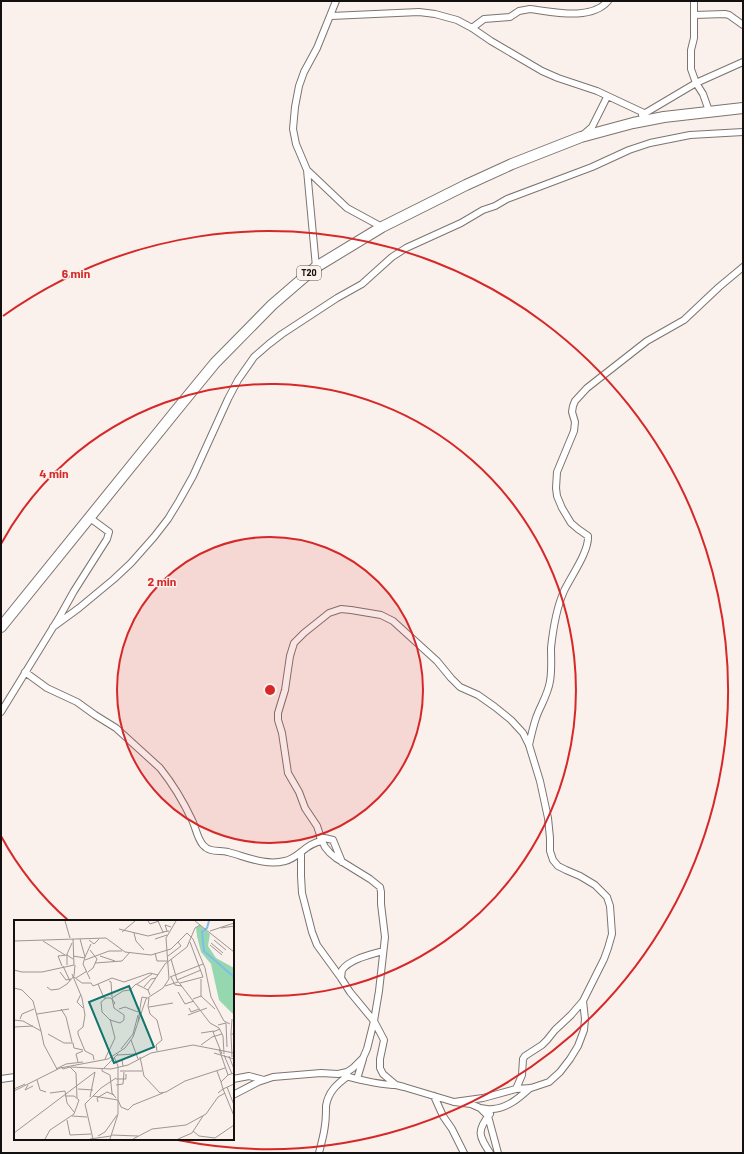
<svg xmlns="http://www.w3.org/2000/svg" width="744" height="1154" viewBox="0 0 744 1154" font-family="Barlow,sans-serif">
<rect width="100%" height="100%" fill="#faf0ec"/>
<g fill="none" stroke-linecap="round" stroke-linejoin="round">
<defs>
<path id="street" d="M694,1V38L691,50V69L696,83L703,94L709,111
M694,15L725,14L729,15L743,25
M331,16L419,12L435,14L457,20L472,28L491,41L542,71L558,78L597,91L644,113
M472,28L484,19L510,17L519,11L530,9C554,12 591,21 608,1
M642,115L696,83L743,62
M583,135L592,127L607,97
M307,170L347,208L382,227
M316,267L307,170L296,144L293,129L295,107L299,86L304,72L317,48L336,1
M53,627L79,608L114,579L131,563L154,537L168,519L179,501L193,476L228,399L238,380L254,357L269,344L282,334L337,298L362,284L392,257L406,248L461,223L483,210L495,206L507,199L592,167L629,150L650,143L690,135L743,132
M25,672L47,688L77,702L95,715L116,728L160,768C172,783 184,803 192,820C196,828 197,838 203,845C210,853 219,850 228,852C247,857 265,866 285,861C299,858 306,843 322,841
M1,712L60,616L74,591L107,539L109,532L90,518
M529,745C531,736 533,727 536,718C540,706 548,695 550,681C552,670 551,659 551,648C553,629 556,609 564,591C571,576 589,552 588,536L578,529L571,523L562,508L557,496L556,488L557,472L574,431L575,422L572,412L573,406L575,401L587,388L647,341L684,320L719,287L743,267
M320,837L333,840L342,862
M301,852V876L302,893L312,932L317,945L341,978
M383,951C370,955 350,959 342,970L341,978L350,992L374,1021L384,1040L380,1059V1068L383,1074L396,1085L404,1087L454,1102L471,1104L480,1108L488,1116L498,1153
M345,1076C362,1080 379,1085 396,1085
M1,1079L15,1077
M233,1079L249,1076L264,1080
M357,1079L363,1059
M516,1089L522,1075L523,1059L525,1056L542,1045L547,1040L555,1030L571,1015L583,1001
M233,1095L258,1082L273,1077L321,1073L338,1074L347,1072L353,1068L363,1058L367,1049L374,1021L379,991L385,937L381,904V892L380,887L370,879L336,858L330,853L325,847L322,841L317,826L305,808L299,792L288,773L282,733L278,720V713L285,690L290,656L294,643L304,633L329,613L341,609L351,610L381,615L393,621L437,661L451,678L460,687L478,695L495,707L511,720L523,733L529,745L540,781L548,818L550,838V851L553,860L558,866L566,870L580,876L595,885L607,897L610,906L612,934L608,948L604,959L583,1001L585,1019L584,1030L578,1046L570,1059L560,1072L549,1082L531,1088L516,1089L483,1098L454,1102
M434,1096L443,1116L452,1129L464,1153
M480,1108C484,1108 489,1110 493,1109C508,1108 520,1097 530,1088
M490,1114C476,1131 479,1136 490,1153
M319,1153C321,1144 324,1135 325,1125C326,1119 326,1112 326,1106C328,1092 337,1084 348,1076"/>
<path id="primary" d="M1,627L183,402L215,363L272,305L316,267L382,227L466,185L512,164L581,137L633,123L664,117L743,108"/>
</defs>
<use href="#street" stroke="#7d7470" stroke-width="8"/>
<use href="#primary" stroke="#7d7470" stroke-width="12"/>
<use href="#street" stroke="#fff" stroke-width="6"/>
<use href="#primary" stroke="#fff" stroke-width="10"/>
</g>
<circle cx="270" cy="690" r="153" fill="#d62828" fill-opacity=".12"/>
<g fill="none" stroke="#d62828" stroke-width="2">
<circle cx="270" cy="690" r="153"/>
<path d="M69 921A306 306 0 0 1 1 836M1 544A306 306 0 1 1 235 994"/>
<path d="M3 316A459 459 0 1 1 178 1140"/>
</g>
<g text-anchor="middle" stroke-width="3" stroke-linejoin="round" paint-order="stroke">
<rect fill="#faf0ec" stroke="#595351" stroke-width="1" x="297" y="266" width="24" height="14" rx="3"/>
<g font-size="9" font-weight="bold" fill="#14100f">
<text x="309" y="276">T20</text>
</g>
</g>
<g transform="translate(14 920)">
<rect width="220" height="220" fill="#faf0ec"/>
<path d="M186,5L196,14L194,26L202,38L220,48V95L205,80L197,44L187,32L183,16L182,8Z" fill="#95d8af"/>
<path fill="none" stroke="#80bdeb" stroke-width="2" d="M195,1L193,8L188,12L190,31L220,57"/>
<path fill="none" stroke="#9e9694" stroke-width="1" d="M51,1L56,18M134,1L136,4L145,1M144,1L149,12L155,11M181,1L220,32M207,8L220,6M105,9L134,16L150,12M153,11L151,5L157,7M196,11L220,3M108,12L121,1M120,13L122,21L130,30M66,19L71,37L69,44L76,59M141,19L153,15M75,20L80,24L85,19M200,20L212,30M0,21L92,18L111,32L137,35L157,29L173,13L179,19L191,48L197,77L210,101L216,104M29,21L51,35M197,23L209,33M196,25L208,35M141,33L143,41H153M59,36L71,38M86,36L101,41M154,36L167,26L164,22M71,37L77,24M157,39L163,60L196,103L205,108L209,116L210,134M71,40L95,31H108M81,43L108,41L116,32M53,45V34L58,23M48,46L44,36L53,35L59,39M49,46L56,61M0,50L8,52H28L60,45L59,19M46,52L52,60L57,59M74,52L79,48L83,39L76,30M58,54L68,78L71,95L69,107L64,111V114L71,131L79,135L80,140M60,57L68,63H77L79,66L84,64M156,57L189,44M157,57L161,65L168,66M62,58L73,51M187,59V76M163,60L187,50M95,61L97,62L98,77M166,63L189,57L176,22M123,64L138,54M151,66L164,62M33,67L37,70L45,69L53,64L60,56L61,45M130,67L137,59L142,58M0,68L8,70L19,81L27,111M134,70L151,44L173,27L181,8L186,5M164,72L171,84L180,81M67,74L63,82L69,88M92,78L87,82L88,92L96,100L106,103L110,100V95L100,88L98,78L109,71L116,70L122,64L134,70L136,75M135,78L134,86L136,94L143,100L148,120L142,125L143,131M179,79L187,76L201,89M99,85L101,83L97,78H90L84,64L98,58L110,62L136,53L144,55M135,87L159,83M175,88L177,92L185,89M47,89L52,97L58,122M105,89L111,87L124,92M23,94L55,89M174,95L193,88M6,99L8,94L20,89M0,100L9,101L27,111L30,125L43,149M124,102L127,82L128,77L133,78M204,105L212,103L213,127M0,107L19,106M206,109L199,112L208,134M187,113L200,111M34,114L50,123H59L60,128L69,130M217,114L218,99M117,120L124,139M187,125L198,117L208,114M107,129L119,114L124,95M205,129L214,155L220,153M200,133L220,139M103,135L122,134M210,135L218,154M215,136L220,149M126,137L130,156L146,173L152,172L171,161L211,148M218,137L217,114H220M91,139L101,118L96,99M64,142L62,134L69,131M109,146L108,140L114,137M47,147L49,149L56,147L62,153L63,178M57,147L97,149L114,145L137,133L179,125L220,133M88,148V151L96,155L98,173L102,178M90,148L104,134M42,149L52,144L69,142M106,151H128M203,151L207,162L214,155M102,159H112V154M23,160L26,170L32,172M220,164L209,169L220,196M14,165L11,170L19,166M102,165L109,164L110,152M213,167L220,185M0,169L11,164M64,169L79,170M0,171L46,148L94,139L111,128L119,117L132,79L149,68L155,59L152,18L162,1M36,173L51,171L53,183L60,192M204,173L209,169L207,162M79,176L104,180L107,187L114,190L119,185L149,173M76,177L81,152M84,182L83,178L93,172L100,175M58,196L73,197M53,200L56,215L77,214M179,211L185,216L201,218L220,205M0,213L81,152M97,215L124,216M84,216L91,212L103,195M31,219L36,210L60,194L65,180L60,176H51M76,219L97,216M79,219L71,184L87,168L102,158M96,219L104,194V146L100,137M119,219L138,209L172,205L192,194L204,177L211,173M164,219L178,213L189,196"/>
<path fill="#0f766e" fill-opacity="0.15" stroke="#0f766e" stroke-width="2" d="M115,66L140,127L100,143L75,82Z"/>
<rect width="220" height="220" fill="none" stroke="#14100f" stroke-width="2"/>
</g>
<circle cx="270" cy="690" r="6" fill="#d62828" stroke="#faf0ec" stroke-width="2"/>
<g font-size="12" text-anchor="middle" font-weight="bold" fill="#d62828" stroke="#faf0ec" stroke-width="3" stroke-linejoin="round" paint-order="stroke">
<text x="76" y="278">6 min</text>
<text x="54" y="478">4 min</text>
<text x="162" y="586">2 min</text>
</g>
<rect width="744" height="1154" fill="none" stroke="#14100f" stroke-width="4"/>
</svg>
